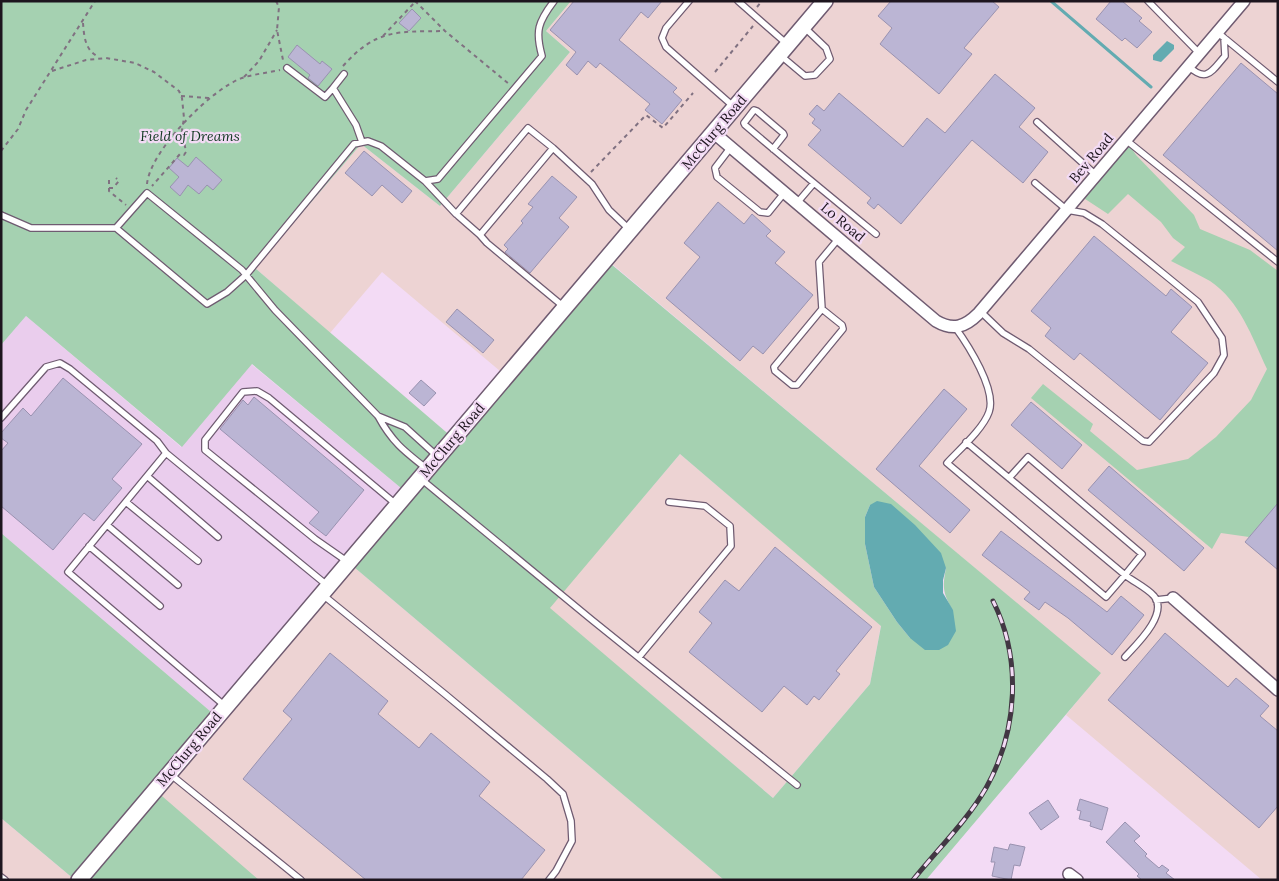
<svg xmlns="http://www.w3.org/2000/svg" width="1279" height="881" viewBox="0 0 1279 881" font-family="Lora,serif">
<rect width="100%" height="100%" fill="#f3dbf5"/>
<path fill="#eacded" d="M26,316L181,447L251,364L407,493L217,717L1,533V345Z"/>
<path fill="#edd3d3" d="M571,1H1278V880H1262L1066,715L1100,673L606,259L506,376L382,272L330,333L255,268L361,144L440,206L570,52L546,31Z
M680,454L881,625L870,684L773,798L549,608Z
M348,562L724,880H79Z
M1,818L75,880H1Z"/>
<path fill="#a5d1b1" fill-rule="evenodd" d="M1,1H571L546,31L570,52L440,206L361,144L255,268L453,438L605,259L1101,673L926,880H724L348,562L407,493L252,364L182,447L26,316L1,345ZM680,454L881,626L870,684L773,798L550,608ZM870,505L946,568C942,588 943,593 953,611L910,638L897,622L874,587L865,544V517Z
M1126,140L1136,155L1194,215L1200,229L1250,250L1278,271V506L1249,537L1221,533L1212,549L1031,398L1043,384L1093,424L1090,431L1137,470L1188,459L1216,437L1251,400L1267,369C1252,337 1240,301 1210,281C1198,274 1184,268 1171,261L1185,247L1173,238L1161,222L1128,194L1108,214L1079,195Z
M1,533L217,717L155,790L259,880H75L1,818Z"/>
<path fill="#63abb1" d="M1167,41L1174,45V49L1161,62L1153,60V55Z
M877,501L891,504L915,525L941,553L946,568L943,580V593L953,610L956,631L948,645L939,650H925L910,638L897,622L874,587L865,544V517L870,505Z"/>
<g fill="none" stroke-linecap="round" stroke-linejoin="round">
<path stroke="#63abb1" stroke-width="3" d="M1051,1L1151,87"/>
</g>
<path fill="#bbb5d4" stroke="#9992b0" d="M574,1H662L648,18L641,12L619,40L677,88L673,92L682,100L662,124L645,110L650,104L600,63L596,68L588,61L577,75L566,65L576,52L550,30Z
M891,1H992L999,7L964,48L972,54L939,94L880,44L892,28L878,16Z
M1111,1H1122L1142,18L1139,21L1152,32L1137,48L1125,38L1122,41L1096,19Z
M412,9L421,18L409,31L399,23Z
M297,45L320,64L322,61L332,69L318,86L308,78L310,75L288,57Z
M1241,63L1278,94V251L1163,155Z
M995,74L1035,108L1019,127L1048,152L1023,183L972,140L901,224L878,204L874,209L867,203L871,198L808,145L821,130L812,123L815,119L809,114L817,105L824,111L839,93L903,147L927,118L945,133Z
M364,151L412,191L402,203L382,185L372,196L345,173Z
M196,157L222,180L213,190L207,185L199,194L188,185L180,196L170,187L179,177L169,168L177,158L188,167Z
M552,176L577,197L559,218L569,227L530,273L505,252L508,249L504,245L523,223L521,221L533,207L528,204Z
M718,202L744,224L752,214L771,231L766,236L785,252L775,263L813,295L763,354L753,346L740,361L666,298L700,257L684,243Z
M1094,236L1166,296L1171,289L1192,307L1171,332L1208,363L1160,420L1080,353L1074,360L1045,336L1051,328L1031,311Z
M457,309L494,340L483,353L446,322Z
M63,378L142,444L112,479L122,488L94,521L84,513L53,550L1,506V451L8,443L1,438V433L23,408L31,416Z
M421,380L436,393L424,406L409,393Z
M944,389L967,409L919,466L970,510L950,533L876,469Z
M254,397L364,490L326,536L309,523L319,512L220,429L243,400L248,405Z
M1031,402L1082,445L1062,469L1011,425Z
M1109,466L1204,548L1184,571L1088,490Z
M1278,503V570L1245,542Z
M1001,531L1107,612L1121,596L1144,615L1112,655L1068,618L1045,602L1039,610L1024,599L1030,592L982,555Z
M775,547L872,627L836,671L840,674L819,700L814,696L807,705L784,686L762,712L689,652L712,623L699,612L725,580L739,591Z
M1165,633L1228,687L1236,678L1269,706L1260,716L1278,731V806L1259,828L1108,700Z
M330,653L388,701L378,714L419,748L431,733L490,782L479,796L545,850L521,880H366L243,779L292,719L283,711Z
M1080,799L1108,808L1102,830L1090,826L1091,822L1079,819L1081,811L1077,810Z
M1048,800L1059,817L1041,830L1029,813Z
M1125,822L1140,836L1134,841L1147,854L1145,856L1159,868L1162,865L1169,870L1166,873L1175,880H1142L1137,876L1139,874L1106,842Z
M1010,844L1025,847L1020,866L1014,865L1011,880L992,876L995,862H991L994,847L1008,850Z"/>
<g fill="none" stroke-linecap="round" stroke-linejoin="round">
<defs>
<path id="service" d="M689,1L666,28L662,38L666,47L733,106
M738,1L787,44
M1148,1L1199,53
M1217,32L1278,82
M780,55L805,76L815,75L830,59L826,48L804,27
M1188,66C1207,83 1211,72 1225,56L1224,38
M287,68L325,97L333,88
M344,74L333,88L356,125L362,142
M1037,122L1096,175
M1126,140L1278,262
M731,147L715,168L717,177L760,212L768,213L785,192
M773,149L784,135L783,133L757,111L754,110L744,123L745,125C788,162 832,198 876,234
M425,181L456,214
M797,203L814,183
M1,215L31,228H116
M480,235L456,214L528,128L553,148
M564,307L487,243L480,235L553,148L592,184L609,210L630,230
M822,309L842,325L843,329L797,385H792L775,371L774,367L822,309L819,262L839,238
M980,311L1003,333L1029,349L1143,441L1149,442L1214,373L1224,355L1222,338L1198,302L1165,275L1102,224L1084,213L1067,210L1035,183
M955,327C968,345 997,390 989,412C983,429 960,449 947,463L1106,597L1125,575C1134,582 1147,588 1154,596C1169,614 1136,645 1125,657
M378,416L405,427L437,456
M1,418L46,367L60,363L70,369L157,441L166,453
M966,442L1125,575L1142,554L1028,457L1009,478
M427,469C404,451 392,442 378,416L275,310L246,275L242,270L147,193L116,228L207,304L227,292L246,275L354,144L368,141L381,146L425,181L438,179L542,56C535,31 538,22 554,1
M147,476L218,537
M421,479L592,620L797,785
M126,502L198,561
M107,525L178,585
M89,546L160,606
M348,562L315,539L205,450V440L243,392L257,391L269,398L397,505
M323,595L446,695L547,779L563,794L571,821L572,841L556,871L549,880
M1156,600L1173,598
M639,657L731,546L730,526L705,506L669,502
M225,706L68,572L166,453L328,586
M170,774L301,880
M1,877L5,880"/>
<path id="minor" d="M714,133L936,321C953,331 965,327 978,314L1244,1
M1173,598L1278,690
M1069,874L1077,880"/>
<path id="tertiary" d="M79,880L825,1"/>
</defs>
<use href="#service" stroke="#6f5b71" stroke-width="8"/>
<use href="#minor" stroke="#6f5b71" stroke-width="14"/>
<use href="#tertiary" stroke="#6f5b71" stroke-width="18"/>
<path stroke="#807181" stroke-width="2" stroke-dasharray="4 4" stroke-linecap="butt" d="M276,1L279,7L277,30L283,60
M415,1L445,31L509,84
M757,7L762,1
M83,23C84,36 85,51 99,57
M383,36L415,2
M343,66C377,28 398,32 445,31
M52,71L86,60L106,58L135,63L154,72L179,91L182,98L184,118L182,130L186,152L184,155L180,154L152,186
M715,72L753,26
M244,77L259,61L277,30
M181,96L209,98
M1,151L18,129L26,110L95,1
M591,172L646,115L663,128L693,93
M109,180V191L126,205
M147,184C150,151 211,89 242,78C254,74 267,73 280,70
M109,188H113L119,181L116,178"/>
<use href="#service" stroke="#fff" stroke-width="5.5"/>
<use href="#minor" stroke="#fff" stroke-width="11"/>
<use href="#tertiary" stroke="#fff" stroke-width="15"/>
<defs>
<path id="rail" d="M913,880C937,850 967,821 986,788C1018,731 1022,659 993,601"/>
</defs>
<use href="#rail" stroke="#423743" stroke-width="5"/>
<use href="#rail" stroke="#f3dbf5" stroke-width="3" stroke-dasharray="9" stroke-linecap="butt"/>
</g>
<g text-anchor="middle" stroke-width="4.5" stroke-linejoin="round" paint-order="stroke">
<g font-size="14" fill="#1d151e" stroke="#f3dbf5">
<text transform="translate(714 132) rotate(-50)" y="5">McClurg Road</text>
<text transform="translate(1091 158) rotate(-50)" y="5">Bev Road</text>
<text transform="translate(843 222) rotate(40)" y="5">Lo Road</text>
<text transform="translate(452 440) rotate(-50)" y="5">McClurg Road</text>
<text transform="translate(189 749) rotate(-50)" y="5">McClurg Road</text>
</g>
<g font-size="14" font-style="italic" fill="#103720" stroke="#f3dbf5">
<text x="190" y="141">Field of Dreams</text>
</g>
</g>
<rect width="1279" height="881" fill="none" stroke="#1d151e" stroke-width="5"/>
</svg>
